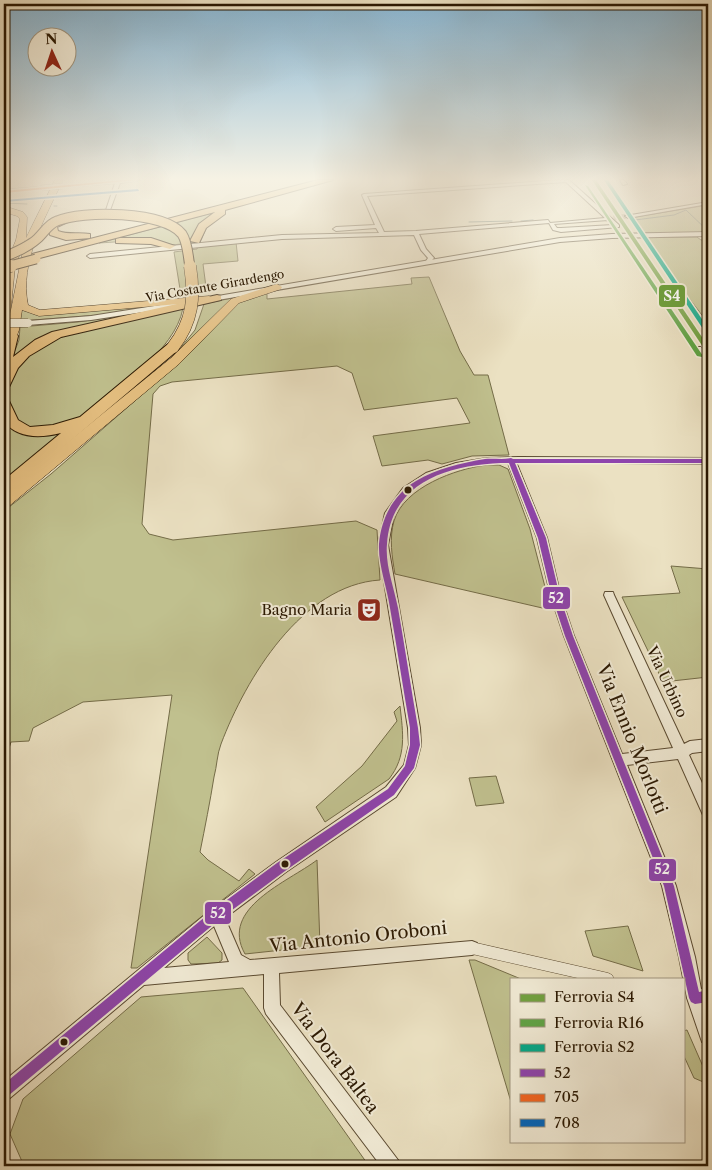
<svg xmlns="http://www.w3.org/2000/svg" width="712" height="1170" viewBox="0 0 712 1170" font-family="'Libre Caslon Text',serif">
<rect width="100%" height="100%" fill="#ebe1c2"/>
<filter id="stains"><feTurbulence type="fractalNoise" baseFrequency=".004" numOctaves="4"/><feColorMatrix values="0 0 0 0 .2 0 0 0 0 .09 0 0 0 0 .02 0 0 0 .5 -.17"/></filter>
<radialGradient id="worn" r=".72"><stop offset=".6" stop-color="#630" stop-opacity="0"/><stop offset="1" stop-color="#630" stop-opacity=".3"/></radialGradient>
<path fill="#c0c08e" stroke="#746c48" d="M708,205V233H639L629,218Z
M223,210C210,216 194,227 192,242L198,241C199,229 211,217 222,214L207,227L200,242L172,245L145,240L99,243Z
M642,237H697L701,240H708V323Z
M236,242L238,261L203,264L206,287L186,290L180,289L174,252L197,249L198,246Z
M429,277L460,351L474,375H488L509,455L472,456L442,464L428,460L382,466L373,436L470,423L457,398L364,410L352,373L337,366L172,382L160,386L153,394L142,524L149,534L173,540L356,521L377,530L380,580C302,585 246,678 221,744C217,754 217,766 214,777C210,802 205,827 200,852L208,860L239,881L249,869L255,874L137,968H131L172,695L83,702L33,728L29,741L11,742L4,764V511L51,474L137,399L241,301L267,293V299L412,284L411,278Z
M241,296L174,356L195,330L204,304Z
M150,306L100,315L20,321L21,310L40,314Z
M183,308C175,352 115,389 82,417C67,425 36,436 20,425C0,411 8,371 24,357C57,329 140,318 183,308Z
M150,311L69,329L9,366L19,340L20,327L78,322Z
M4,417L13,429H71L4,483Z
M486,465H499L508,469L530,529L551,610L395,574C392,557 389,538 394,521C404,487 456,469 486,465Z
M671,566L708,569V677L663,682L622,597L680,593Z
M400,706C403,733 407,756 389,779L325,822L316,807L362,766L397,721L394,712Z
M496,776L504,803L476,806L469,778Z
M317,860L320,946L245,954C219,908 288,882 317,860Z
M628,926L643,971L593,956L585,931Z
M207,937L222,953V960L218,963L191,964L188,960V953Z
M469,960H475L521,979H511V1102Z
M243,988L369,1166H24L10,1134L23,1099L141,997Z
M687,1030L708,1078V1084L694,1078L683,1054V1031Z"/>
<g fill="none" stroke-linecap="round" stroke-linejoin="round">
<path stroke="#6c7a6f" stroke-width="1" d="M4,203L27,204
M54,206H57
M635,220L674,215L686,210L708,231
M521,221L533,220
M469,222L512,221"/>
<path stroke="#c4b99b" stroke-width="5" stroke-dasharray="5 2.5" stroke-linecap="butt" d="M606,219L628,216"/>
<defs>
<path id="pedestrian" d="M472,942L608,973L612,975L614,979H582L472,954L468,952L466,948L468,944Z"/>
<path id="minor" d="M118,180H139L120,183L109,213L107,214L105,213L115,183L63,187L61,186Z
M559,180H569L619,225V227L561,232L553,230L549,223L419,234L426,249L434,258L429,263L426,261L428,258L421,250L414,235L282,239L90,258L87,256L90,254L282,235L379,233L376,228L336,231L333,229L336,227L375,225L362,195L364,194ZM566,182L605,218L550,223L548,220L416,231L384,232L367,196ZM608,220L613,225L561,228H557L554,224Z
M620,180H624L627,184L623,185Z
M40,187L42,189L4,192V190Z
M708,202V204L628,218L625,216Z
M697,347H701L708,356V362L706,361L696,348Z
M519,457L708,458V464L516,462L547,538L561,597L574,636L622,754L673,748L604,595L605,592H613L614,595L684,744L690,741L708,739V751L692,753L689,755L708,796V817L703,815L678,759L627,765L676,886L695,957L701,989L708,988V1004H705L708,1014V1044L702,1042L687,998L679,957L662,886L564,636L551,597L537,538L508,463L487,464L457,468L432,477L409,492L394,514L388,545L420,728L421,745L415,768L396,797L286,872L225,918L241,955L250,960L472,941L477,943L479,948L477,953L472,955L279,973L280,1005L398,1160L401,1166H381L266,1014L264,1008V974L144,985L10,1098L4,1100V1081L211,910L276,862L386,787L404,765L409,745L408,728L378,545L385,513L403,488L426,473L456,463L487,458ZM214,926L229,962L164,968Z"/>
<path id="tertiary" d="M708,232V236L612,238L560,242L206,302L202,300L206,298L560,238L612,234Z
M186,301H189V305L91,320L28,325L24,323L28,321L91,316Z"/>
<path id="trunk" d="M55,180H63C45,218 19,262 28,305L40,310L209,296L214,299L213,301L39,316L22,310L19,330L10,355L4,359V339L7,330L25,240L15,267L10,316L4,319L5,267L16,240L20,219L17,216L4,212V206L23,212L27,217L26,238Z
M277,284L282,287L281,289L239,303L179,364L9,506L4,507V494L171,358L231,299Z"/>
<path id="motorway" d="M318,180H333L225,210V214L206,228L199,243L190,241L199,224L215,212L36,259L31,256L32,254Z
M71,214L74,215V219L57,227L58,231C69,235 79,232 90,234V238L66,240L50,235L49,224Z
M120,238H151L175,246L170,249L151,244L116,243V239Z
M217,295L221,296V300L61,337L29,356L18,368L9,387L4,388V343L8,333H16L18,336L13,357L35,340L52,332Z
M173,343L178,344L179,347L178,350L10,492L4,494V480L61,433C41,438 17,439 4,421V400L9,401L18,420L30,427L53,425L80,417L168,344Z"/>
</defs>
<use href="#pedestrian" stroke="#5a4a31" stroke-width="1"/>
<use href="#minor" stroke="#5a4a31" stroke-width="2"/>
<use href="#tertiary" stroke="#5a4a31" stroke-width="2"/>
<use href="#trunk" stroke="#291701" stroke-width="1"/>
<use href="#motorway" stroke="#291701" stroke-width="2"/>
<use href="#pedestrian" fill="#f2ecd7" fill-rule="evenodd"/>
<use href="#minor" fill="#f2ecd7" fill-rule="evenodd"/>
<use href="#tertiary" fill="#f2ecd7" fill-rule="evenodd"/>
<use href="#trunk" fill="#e6c081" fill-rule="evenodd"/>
<use href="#motorway" fill="#e6c081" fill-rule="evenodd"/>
<defs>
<path id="minor-bridge" d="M40,188L63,186"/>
<path id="tertiary-bridge" d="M4,323H28"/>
<path id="motorway-bridge-far1" d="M4,257C16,252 28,247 37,239C44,233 48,224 57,221C82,210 164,211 182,234C188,243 188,257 190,267
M6,267L36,259"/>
<path id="motorway-bridge" d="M4,268L11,266
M173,347C193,321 195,297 190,266"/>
</defs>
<use href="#minor-bridge" stroke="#5a4a31" stroke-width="6" stroke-linecap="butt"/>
<use href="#tertiary-bridge" stroke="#5a4a31" stroke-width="9" stroke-linecap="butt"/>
<use href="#motorway-bridge-far1" stroke="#291701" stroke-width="11" stroke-linecap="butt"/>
<use href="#motorway-bridge" stroke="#291701" stroke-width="13" stroke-linecap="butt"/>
<use href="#minor-bridge" stroke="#f2ecd7" stroke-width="5"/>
<use href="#tertiary-bridge" stroke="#f2ecd7" stroke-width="8"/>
<use href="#motorway-bridge-far1" stroke="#e6c081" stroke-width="9"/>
<use href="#motorway-bridge" stroke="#e6c081" stroke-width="12"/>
<defs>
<path id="bus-1" d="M511,458L513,459H708V463H515L546,538L560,597L573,636L674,886L699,992L708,990V1002L695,1004L691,1002L689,998L664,886L565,636L552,597L538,538L509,463C455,463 391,479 387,544C385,565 394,587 398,608C405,648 411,688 418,728L420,745L414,768L394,795L285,871L220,919L8,1096L4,1098V1084L212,911L277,863L388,789L405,766L410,745V728C403,688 397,648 390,608C387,587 378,565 379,544C381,518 394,494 416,481C436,469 461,463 485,459C493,458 503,460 511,458Z"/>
<path id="bus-2" d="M122,180H137L4,193V191Z"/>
<path id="bus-3" d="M138,189L139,191L4,202L5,200Z"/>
</defs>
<use href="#bus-1" stroke="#f2ecd7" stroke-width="3"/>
<use href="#bus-2" stroke="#f2ecd7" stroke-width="3"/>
<use href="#bus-3" stroke="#f2ecd7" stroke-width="3"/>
<use href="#bus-1" fill="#8e44ad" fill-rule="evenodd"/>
<use href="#bus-2" fill="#f26522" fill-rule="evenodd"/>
<use href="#bus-3" fill="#0065bd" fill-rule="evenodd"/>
<defs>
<path id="rail-1" d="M592,180H596L708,346V352L705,350Z"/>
<path id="rail-2" d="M585,185L588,186L703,356L702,357L697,356Z"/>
<path id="rail-3" d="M604,180H608L708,328V334L705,332Z"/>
</defs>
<use href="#rail-1" stroke="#f2ecd7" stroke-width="3"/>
<use href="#rail-2" stroke="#f2ecd7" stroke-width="3"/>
<use href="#rail-3" stroke="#f2ecd7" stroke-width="3"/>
<use href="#rail-1" fill="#70a13f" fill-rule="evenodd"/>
<use href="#rail-2" fill="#5fa445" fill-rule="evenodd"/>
<use href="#rail-3" fill="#00aa8a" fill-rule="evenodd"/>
</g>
<linearGradient id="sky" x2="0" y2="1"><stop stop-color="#88b7d5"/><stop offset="0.52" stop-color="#f6f2e4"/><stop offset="1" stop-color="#f6f2e4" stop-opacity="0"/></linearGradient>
<rect width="712" height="344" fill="url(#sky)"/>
<defs>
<symbol id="theatre-square" viewBox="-11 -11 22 22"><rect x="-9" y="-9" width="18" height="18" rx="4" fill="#8f2418" stroke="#f2ecd7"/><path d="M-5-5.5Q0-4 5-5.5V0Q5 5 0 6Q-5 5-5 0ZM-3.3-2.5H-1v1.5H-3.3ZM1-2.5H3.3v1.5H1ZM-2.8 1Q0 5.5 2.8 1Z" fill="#fff"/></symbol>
</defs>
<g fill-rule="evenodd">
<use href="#theatre-square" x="355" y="596" width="28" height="28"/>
</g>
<g fill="#291701" stroke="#f2ecd7" stroke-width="2">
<circle cx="408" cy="490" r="4.5"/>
<circle cx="285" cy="864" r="4.5"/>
<circle cx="64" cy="1042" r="4.5"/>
</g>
<g text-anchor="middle" stroke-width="4" stroke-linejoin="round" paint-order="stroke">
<g font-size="12" fill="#291701" stroke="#f2ecd7">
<text transform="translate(215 286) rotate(-10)" y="4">Via Costante Girardengo</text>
</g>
<g font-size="15" fill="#291701" stroke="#f2ecd7" text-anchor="end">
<text x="352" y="615">Bagno Maria</text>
</g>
<g font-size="15" fill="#291701" stroke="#f2ecd7">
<text transform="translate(667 682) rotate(65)" y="5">Via Urbino</text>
</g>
<g font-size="18" fill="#291701" stroke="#f2ecd7">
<text transform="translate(632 739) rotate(68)" y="6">Via Ennio Morlotti</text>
<text transform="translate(358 937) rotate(-6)" y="6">Via Antonio Oroboni</text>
<text transform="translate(335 1058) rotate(53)" y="6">Via Dora Baltea</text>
</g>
</g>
<g stroke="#f2ecd7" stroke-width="2">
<rect x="658" y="284" width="28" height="24" rx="5" fill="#70a13f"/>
<rect x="542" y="586" width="29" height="24" rx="5" fill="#8e44ad"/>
<rect x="648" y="858" width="29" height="24" rx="5" fill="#8e44ad"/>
<rect x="204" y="901" width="28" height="24" rx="5" fill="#8e44ad"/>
</g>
<g font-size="14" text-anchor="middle" font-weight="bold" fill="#fff">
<text x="672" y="301">S4</text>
<text x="556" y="603">52</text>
<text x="662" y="874">52</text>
<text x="218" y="918">52</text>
</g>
<rect width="712" height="1170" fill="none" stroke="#ebe1c2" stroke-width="20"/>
<rect x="5" y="5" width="702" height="1160" fill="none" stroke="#291701" stroke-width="2.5"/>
<rect x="10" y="10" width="692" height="1150" fill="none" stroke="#291701"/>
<rect x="510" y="978" width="175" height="165" fill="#f2ecd7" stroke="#a29781"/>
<rect x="520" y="994" width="25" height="8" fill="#70a13f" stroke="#a29781"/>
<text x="554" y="1002" font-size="15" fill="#291701">Ferrovia S4</text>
<rect x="520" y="1019" width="25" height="8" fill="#5fa445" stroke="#a29781"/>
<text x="554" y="1028" font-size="15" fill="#291701">Ferrovia R16</text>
<rect x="520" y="1044" width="25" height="8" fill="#00aa8a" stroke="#a29781"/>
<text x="554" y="1052" font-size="15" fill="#291701">Ferrovia S2</text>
<rect x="520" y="1069" width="25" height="8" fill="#8e44ad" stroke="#a29781"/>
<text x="554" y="1078" font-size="15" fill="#291701">52</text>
<rect x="520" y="1094" width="25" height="8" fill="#f26522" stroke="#a29781"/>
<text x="554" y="1102" font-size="15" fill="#291701">705</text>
<rect x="520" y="1119" width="25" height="8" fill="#0065bd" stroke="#a29781"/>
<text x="554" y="1128" font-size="15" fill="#291701">708</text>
<g transform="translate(52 52) rotate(357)"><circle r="24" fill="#f2ecd7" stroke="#a29781"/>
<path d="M0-4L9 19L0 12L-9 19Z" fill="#8f2418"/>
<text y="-8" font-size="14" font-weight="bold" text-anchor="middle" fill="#291701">N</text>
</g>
<rect width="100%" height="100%" filter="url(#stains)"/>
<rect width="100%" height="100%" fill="url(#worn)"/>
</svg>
